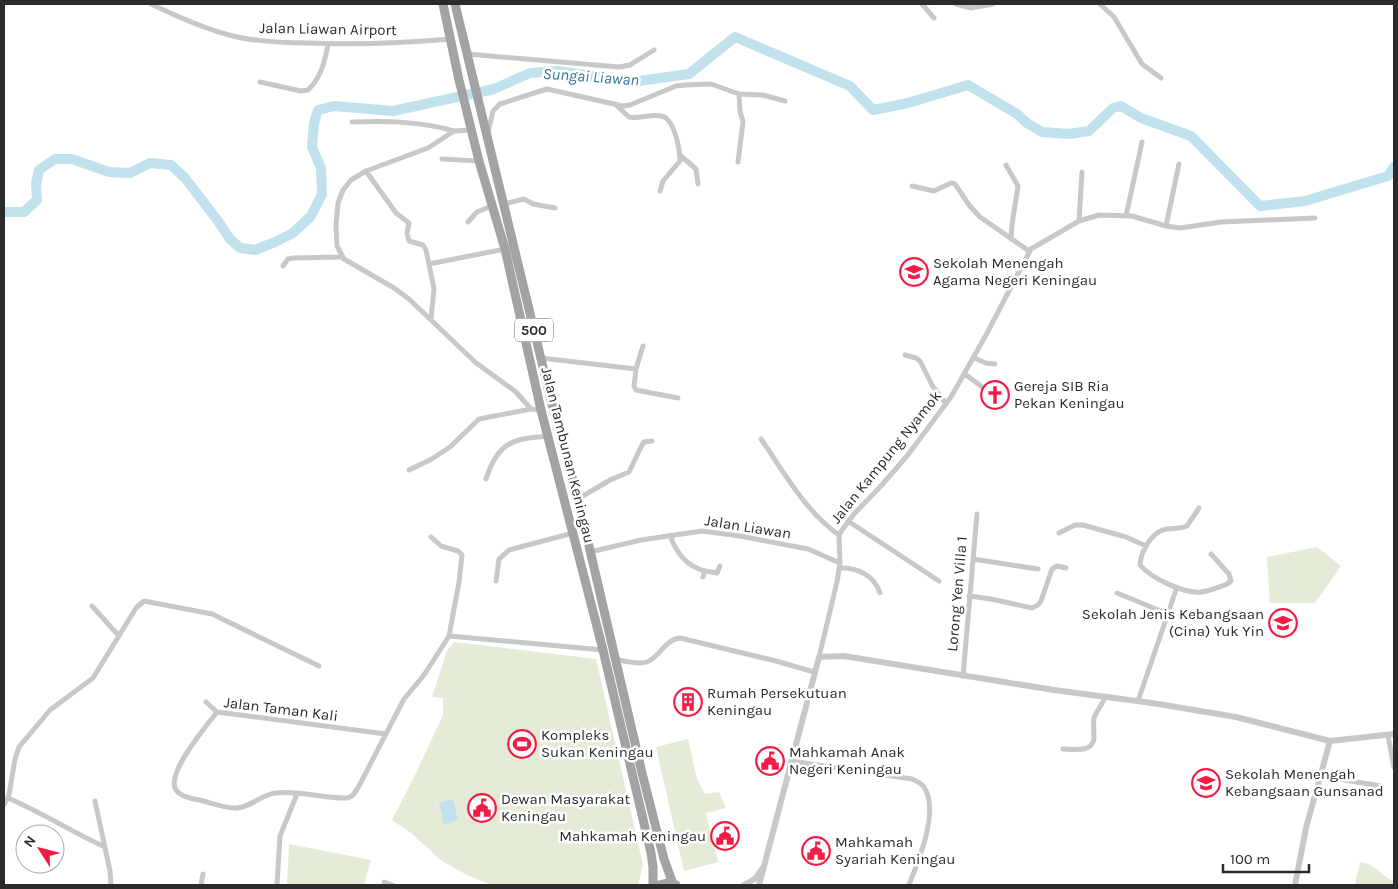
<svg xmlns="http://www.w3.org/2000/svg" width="1398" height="889" viewBox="0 0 1398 889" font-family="Karla,sans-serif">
<rect width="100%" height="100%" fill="#fff"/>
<path fill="#e4ebd7" d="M1317,547L1341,566L1315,603H1270L1267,557Z
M454,642L596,659L643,865L638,885H492L467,875L442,861L411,833L392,820L416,773L443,715V698L432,697L447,651Z
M688,739L697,779L705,794L719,792L726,808L706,813L718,862L684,871L656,747Z
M289,844L371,860L364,885H287Z
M1360,862C1377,864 1379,876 1394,881V885H1355Z"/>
<path fill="#c1e1ed" d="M453,799L458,820L444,824L439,803Z"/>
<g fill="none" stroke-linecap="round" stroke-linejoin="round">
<path stroke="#c1e1ed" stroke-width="10" d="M4,212H24L37,200L36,184L39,170L55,159H72L109,172L130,173L150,163L171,165L185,178L218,221L230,239L240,248L255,250L275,242L293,233L311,216L322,194L321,168L312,147L314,123L318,110L334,106L393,111L494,89L530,73L558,71L632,82L689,74L735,37L850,86L873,110L908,103L968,85L1017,114L1027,123L1042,132L1069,134L1089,131L1113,108L1121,106L1141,118L1191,136L1260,206L1305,201L1388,176L1394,167"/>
<path stroke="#c8c8c8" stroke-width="5" d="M151,4C176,16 202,28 229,35C255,42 282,43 309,43C356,45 404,43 451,39
M922,4L934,18
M956,4L971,8L993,4
M1100,4L1114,17L1142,64L1161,78
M467,54L619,67L630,65L654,50
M260,82L301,91L308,90C321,78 325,61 328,44
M739,94L763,95L785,101
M616,105L629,117C639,119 650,114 661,116C674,117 680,150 680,161L663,181L660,191
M352,122C387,121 419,121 454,131
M471,130L454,131L428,148L366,171L351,180L343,190L338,203L336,225L337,246L344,259L394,288L409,299L475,362L516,392L531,409L541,410
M488,132L493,111L500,104L547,89L623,106L630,105L676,86L685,85L711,84L739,94L740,111L743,122L738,162
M680,155L696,169L698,184
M442,159L479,161
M1006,165L1018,186L1012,224L1011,239
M366,171L396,213L409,223L407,233L409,241L423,245L426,250L434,289L431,319
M912,186L934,191L951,183L955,184L969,205L980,217L1029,251
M504,204L524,199L533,204L555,208
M1126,216L1142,142
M1079,221L1082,172
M468,222L477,212L492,206
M1166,226L1179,164
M429,264L505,249
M283,266L288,259L293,258L341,257
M905,355L916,358L920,361L932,385L946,404
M541,358L636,369L643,346
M974,358L986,363L995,364
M636,369L634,386L636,390L678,398
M965,374L982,387
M761,439C784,472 805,511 839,535
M409,470L430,460L450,447L479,419L531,409
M486,479C498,442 512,439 548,436
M578,499L610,480L629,472L642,445L644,442L652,441
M1199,508L1187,526C1180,529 1174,528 1167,529C1152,531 1141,551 1140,565C1151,578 1184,594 1201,592C1210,591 1219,587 1227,584L1231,581L1229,574L1211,554
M848,521L939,581
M1059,533L1075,525H1083L1126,537L1146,546
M670,535C676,553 686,566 705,571L703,577
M431,537L441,546L458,551L462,555L459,582L449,636
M590,552L641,540L702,531L740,536L808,549L840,563
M973,559L1038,569
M839,568C857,567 874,575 880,593
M705,571L717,573L720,566
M496,581L499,559L509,550L573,533
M1117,593L1168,614
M969,596L991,599L1032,608L1038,605L1041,601L1052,569L1057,566L1066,568
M92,606L119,636
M819,657L837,582L840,563L839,535L842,530L854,514L880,487L907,456L951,397L986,335L1031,249L1079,221L1099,215L1132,216L1166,226L1180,228L1221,222L1315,218
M615,659C624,661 638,665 647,662C661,656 664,640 680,638L776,661L814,672
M963,676L977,514
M1138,701L1177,587
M206,702L217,712
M386,734L217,712C207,725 165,774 176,790C181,797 192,799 200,800C211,803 226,809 237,808C251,807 262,794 276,793C300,790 324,799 348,798L353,795L359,786L404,699L424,675L449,636L603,650
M1388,736L1394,767
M1063,749C1073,749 1092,753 1094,739C1094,732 1093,725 1094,718C1096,711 1102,706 1105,697
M791,761L912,779C916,781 922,783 924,787C940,812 918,861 909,885
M1320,776L1381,786
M8,798C41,812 72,832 105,847
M95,801L110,871L111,885
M4,805L9,795L15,759L19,747L50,710L93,678L136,608L144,601L212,614L319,666
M384,882L392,885
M201,885L203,874
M277,885L280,836L297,794"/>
<path stroke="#c8c8c8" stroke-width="6" d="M744,885L756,878L762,869
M759,885L819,657L844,656L1054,690L1152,703L1236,717L1330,741L1394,734
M1295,885L1306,828L1330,741"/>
<path stroke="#a3a3a3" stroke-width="9" d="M443,4L459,80L479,161L505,249L541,410L603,650L651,853L653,867V885
M455,4L551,400L578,499L642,773L664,859L673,884
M659,885L667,883L676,885"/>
</g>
<defs>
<symbol id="school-ring" viewBox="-11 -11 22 22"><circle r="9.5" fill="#fff" stroke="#f41c46" stroke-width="1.5"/><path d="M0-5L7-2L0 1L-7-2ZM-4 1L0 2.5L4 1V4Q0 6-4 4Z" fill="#f41c46"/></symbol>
<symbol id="church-ring" viewBox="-11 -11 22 22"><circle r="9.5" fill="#fff" stroke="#f41c46" stroke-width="1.5"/><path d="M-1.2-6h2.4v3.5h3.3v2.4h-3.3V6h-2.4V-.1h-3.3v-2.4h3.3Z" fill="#f41c46"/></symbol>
<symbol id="building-ring" viewBox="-11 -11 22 22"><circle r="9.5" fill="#fff" stroke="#f41c46" stroke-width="1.5"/><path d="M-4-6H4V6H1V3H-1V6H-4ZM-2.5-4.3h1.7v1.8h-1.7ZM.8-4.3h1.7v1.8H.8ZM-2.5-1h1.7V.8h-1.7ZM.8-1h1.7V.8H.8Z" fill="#f41c46"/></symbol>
<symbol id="stadium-ring" viewBox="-11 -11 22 22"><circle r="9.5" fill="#fff" stroke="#f41c46" stroke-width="1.5"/><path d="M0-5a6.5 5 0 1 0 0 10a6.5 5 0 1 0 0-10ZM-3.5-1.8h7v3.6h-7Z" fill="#f41c46"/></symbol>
<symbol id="civic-ring" viewBox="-11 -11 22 22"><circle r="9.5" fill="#fff" stroke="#f41c46" stroke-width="1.5"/><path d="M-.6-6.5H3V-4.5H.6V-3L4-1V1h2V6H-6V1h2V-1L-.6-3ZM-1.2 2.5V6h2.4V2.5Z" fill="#f41c46"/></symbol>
</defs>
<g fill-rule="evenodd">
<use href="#school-ring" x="898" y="256" width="32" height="32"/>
<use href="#church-ring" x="979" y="379" width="32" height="32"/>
<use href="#school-ring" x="1267" y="607" width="32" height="32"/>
<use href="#building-ring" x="672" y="686" width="32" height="32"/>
<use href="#stadium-ring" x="506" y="728" width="32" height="32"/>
<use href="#civic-ring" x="754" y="745" width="32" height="32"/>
<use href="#school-ring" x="1190" y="767" width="32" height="32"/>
<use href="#civic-ring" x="466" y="792" width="32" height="32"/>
<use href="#civic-ring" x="709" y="820" width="32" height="32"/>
<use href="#civic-ring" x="800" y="835" width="32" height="32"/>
</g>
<g text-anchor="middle" stroke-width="5" stroke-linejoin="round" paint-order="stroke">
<rect fill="#fff" stroke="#6b6b6b" stroke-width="1" x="515" y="318.5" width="38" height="23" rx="4"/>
<g font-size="14" font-weight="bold" fill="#2b2b2b">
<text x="534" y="335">500</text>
</g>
<g font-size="15" fill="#2b2b2b" stroke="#fff">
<text transform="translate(328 29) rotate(1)" y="5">Jalan Liawan Airport</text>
<text transform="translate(568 455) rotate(76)" y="5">Jalan Tambunan Keningau</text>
<text transform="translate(886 457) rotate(-51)" y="5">Jalan Kampung Nyamok</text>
<text transform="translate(748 527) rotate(9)" y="5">Jalan Liawan</text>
<text transform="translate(957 594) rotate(-85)" y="5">Lorong Yen Villa 1</text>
<text transform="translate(281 709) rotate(7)" y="5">Jalan Taman Kali</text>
</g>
<g font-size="15" fill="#2b2b2b" stroke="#fff" text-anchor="start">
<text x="933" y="268">Sekolah Menengah<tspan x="933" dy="17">Agama Negeri Keningau</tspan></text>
<text x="1014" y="391">Gereja SIB Ria<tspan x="1014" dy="17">Pekan Keningau</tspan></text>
<text x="1264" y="619" text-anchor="end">Sekolah Jenis Kebangsaan<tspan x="1264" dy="17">(Cina) Yuk Yin</tspan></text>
<text x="707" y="698">Rumah Persekutuan<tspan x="707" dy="17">Keningau</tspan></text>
<text x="541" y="740">Kompleks<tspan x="541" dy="17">Sukan Keningau</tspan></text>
<text x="789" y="757">Mahkamah Anak<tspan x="789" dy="17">Negeri Keningau</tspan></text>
<text x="1225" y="779">Sekolah Menengah<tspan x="1225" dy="17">Kebangsaan Gunsanad</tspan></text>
<text x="501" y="804">Dewan Masyarakat<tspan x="501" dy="17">Keningau</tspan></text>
<text x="706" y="841" text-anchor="end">Mahkamah Keningau</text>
<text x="835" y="847">Mahkamah<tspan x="835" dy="17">Syariah Keningau</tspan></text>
</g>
<g font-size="16" font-style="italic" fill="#347a93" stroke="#fff">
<text transform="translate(591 76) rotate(4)" y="6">Sungai Liawan</text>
</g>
</g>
<rect width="1398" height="889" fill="none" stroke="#2b2b2b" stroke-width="10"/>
<g transform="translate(40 849) rotate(306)"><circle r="24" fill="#ffffff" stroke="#aaaaaa"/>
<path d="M0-4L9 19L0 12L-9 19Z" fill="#f41c46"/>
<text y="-8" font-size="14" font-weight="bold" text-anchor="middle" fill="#2b2b2b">N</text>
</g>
<path d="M1223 864v8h86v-8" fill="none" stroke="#2b2b2b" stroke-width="2.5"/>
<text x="1230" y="864" font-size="15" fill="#2b2b2b" stroke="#ffffff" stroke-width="4" paint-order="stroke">100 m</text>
</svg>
